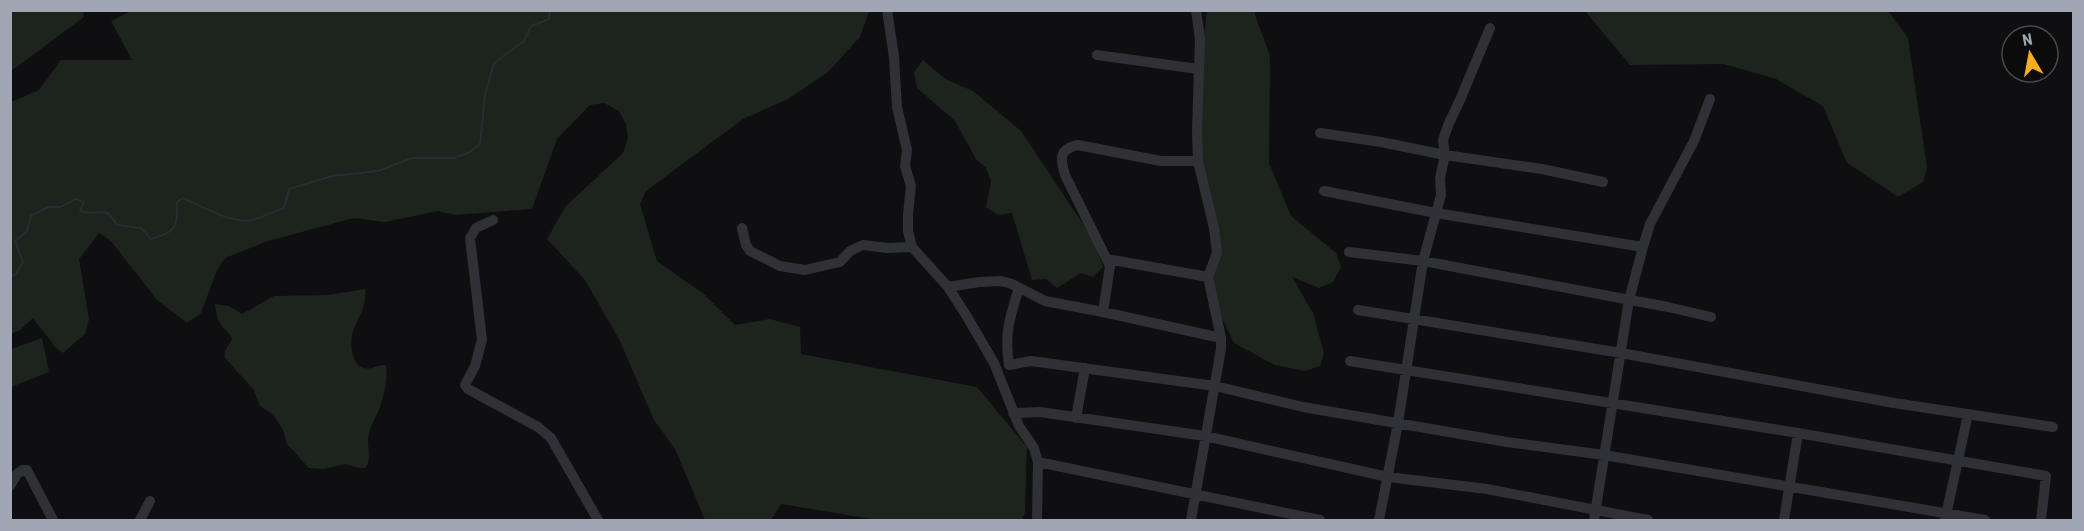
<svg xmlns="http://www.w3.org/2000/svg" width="2084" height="531" viewBox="0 0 2084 531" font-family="'Roboto Condensed',sans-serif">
<rect width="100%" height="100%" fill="#0f0f11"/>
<path fill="#1c241d" d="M11,10L83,11L84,17L11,71Z
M131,11H869L860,37L828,72L788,99L743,119L646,191L640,204L657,261L705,295L735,325L770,319L800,327L801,354L977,387L1027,447L1025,512L1022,520H877L781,504L771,520H705L675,449L654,420L620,341L585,280L547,239L566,206L623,153L628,138L626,124L619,111L604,103L590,105L557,139L532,209L455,215L438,211L385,222L354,218L268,241L225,258L217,270L201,313L187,323L157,300L111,241L99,233L79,259L89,319L85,334L63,353L56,348L33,318L20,330L11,334V102L39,90L61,60H132L111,21Z
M1207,11H1255V15L1270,56L1269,163L1291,216L1336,253L1341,267L1333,282L1319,288L1292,277L1313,313L1324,353L1320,366L1305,371L1275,365L1234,343L1215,304L1211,274L1214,219L1201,159L1200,67Z
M1585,11H1888L1908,38L1927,168L1923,182L1898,197L1847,163L1823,106L1776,79L1724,64L1630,65Z
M923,60L945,79L973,91L1021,131L1093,239L1103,267L1093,277L1081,273L1057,288L1046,279L1032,280L1012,213L998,215L986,207L991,181L986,168L976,159L955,121L917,88L914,72Z
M366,289C365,295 365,302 363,308C360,317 354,326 352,335C350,346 352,365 364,368C372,370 378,364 386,365C388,381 384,396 378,412C374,421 369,428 368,439C368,449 371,458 366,468H359L345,464L324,469L309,468L287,444L283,430L273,415L260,406L254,390L225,358V351L232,339C229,332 226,331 222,326C217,320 216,311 215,304L229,306L242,314L274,296L328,295Z
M42,338L49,372L11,387V349Z"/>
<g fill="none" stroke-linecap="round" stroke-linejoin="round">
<path stroke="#262e35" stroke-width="2" d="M10,276L16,274L23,262L15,241L27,231L31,216L48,207H61L75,199L84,202L80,211C99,218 104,202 117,225L141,228L151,239C177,232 177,227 177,202L183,198C200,206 233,224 252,220C262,218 273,211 284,208L289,189L332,176L378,171L412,158H454L470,152L480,144L485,95L494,63L524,41L531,26L549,19L550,10"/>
<path stroke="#303136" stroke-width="10" d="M887,10L894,57L897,107L907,150L905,166L911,186L908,214V231L912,247L948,287L966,315L994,363L1019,426L1034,448L1038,462L1037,520
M1097,55L1198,69
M1320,133L1381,142L1445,155L1542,169L1603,182
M1324,191L1436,213L1643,247
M493,220L476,228L470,238L482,340L475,366L465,385L468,389L538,427L551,438L598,520
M742,228L746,245L750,251L780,266L805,270L840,262L850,251L863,245L887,248L912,247
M1349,252L1423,261L1668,307L1711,317
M1107,259L1208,277
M948,287L979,282L1001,281L1012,284L1045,301L1103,312L1221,338
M1019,288C1010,317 1004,333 1009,365L1031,361L1215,386L1303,407L1507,442L1604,455L1985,520
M1358,310L1621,353L1894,403L2053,427
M1103,312L1110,266L1065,175C1060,158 1059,149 1078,145L1161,161H1198
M1350,361L1798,433L2046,476L2041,520
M1013,413L1040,412L1205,436L1388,477L1487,489L1648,520
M1076,418L1085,368
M1038,462L1320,520
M10,486L17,474L23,470H27L53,520
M140,520L150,501
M1191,520L1221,349V338L1208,277L1217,253L1214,228L1198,161L1197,131L1200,39L1196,10
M1379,520L1398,423L1423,261L1441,195L1440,178L1445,155L1443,140L1449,123L1460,100L1490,28
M1594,520L1629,300L1643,247L1650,224L1694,141L1710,99
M1784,520L1798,433
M1945,520L1968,414"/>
</g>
<rect width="2084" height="531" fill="none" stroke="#a0a6b3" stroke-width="24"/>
<g transform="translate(2030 54) rotate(350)"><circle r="28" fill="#0b0b0c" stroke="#47494f" stroke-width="1.5"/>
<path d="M0-4.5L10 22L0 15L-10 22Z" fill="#f9ad1f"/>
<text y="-9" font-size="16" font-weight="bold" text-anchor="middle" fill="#a0a6b3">N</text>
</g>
</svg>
